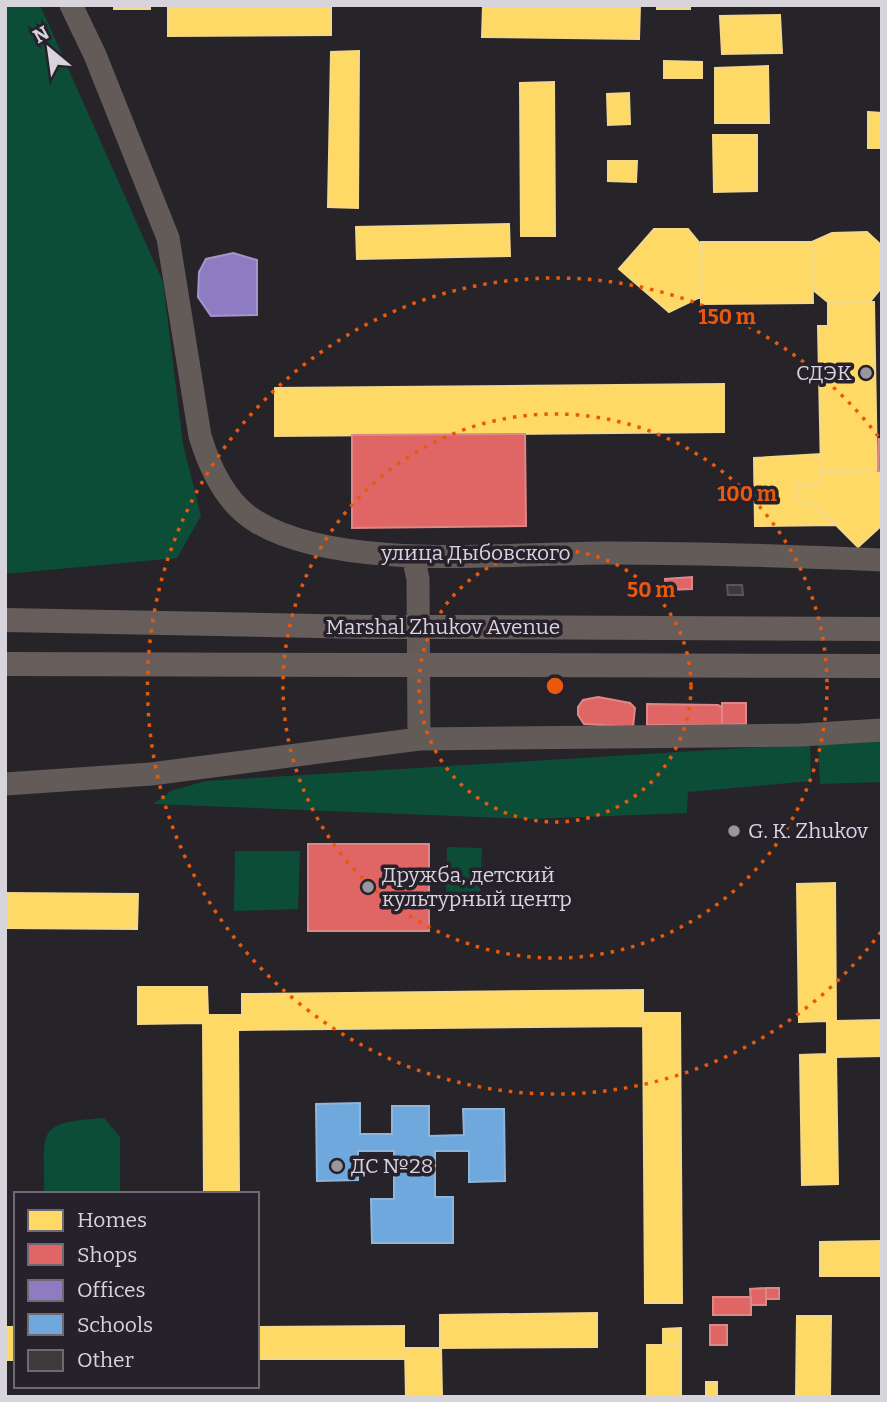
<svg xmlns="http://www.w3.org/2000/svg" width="887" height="1402" viewBox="0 0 887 1402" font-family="Bitter,serif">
<rect width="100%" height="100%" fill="#272429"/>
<path fill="#0b4d37" d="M5,5H40L163,282L183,444L201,516L177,558L5,574Z
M882,737V782L820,784L818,742Z
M810,744L811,781L688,792L687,813L532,819L153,804L171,791L205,781Z
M447,847L482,848L480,894L446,893Z
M235,851H300L298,909L234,911Z
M104,1118L120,1137V1194H44C45,1129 34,1123 104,1118Z"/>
<path fill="#ffd966" stroke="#f3d889" stroke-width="2" d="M114,5H150V9H114Z
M168,5H331V35L168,36Z
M483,5H640L639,39L482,37Z
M657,5H690V9H657Z
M780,15L782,53L722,54L720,16Z
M359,51L358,208L328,207L331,52Z
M664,61L702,62V78H664Z
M768,66L769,123H715V68Z
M554,82L555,236H521L520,83Z
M629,93L630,124L608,125L607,94Z
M868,112L882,113V148H868Z
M713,135H757V191L714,192Z
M608,161H637L636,182L608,181Z
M509,224L510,256L357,259L356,227Z
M654,229H688L702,246L700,297L669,312L619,269Z
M867,232L882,246V287L869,303H829L812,289V242L832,233Z
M701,242H812L813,303L701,304Z
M874,302L877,470L821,471L818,326H828V304Z
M724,384V432L275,436V388Z
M821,454L820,486L797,485L796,503H814L835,525L755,526L754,458Z
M882,471V525L858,547L814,503H796L797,485L820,486V472Z
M835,883L836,1021L882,1020V1056L836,1057L838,1184L802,1185L800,1055L827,1054V1021L799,1022L797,884Z
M5,893L138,894L137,929L5,928Z
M138,987H207L208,1015H242V994L643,990V1026L238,1030L239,1194H204L203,1023L138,1024Z
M643,1013H680L682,1303H645Z
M882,1241V1276H820V1242Z
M597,1313V1347L440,1348V1315Z
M797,1316H831L830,1397H796Z
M404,1326V1359H257V1327Z
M5,1327H16V1360H5Z
M681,1328V1345H663V1329Z
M647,1345H681V1397H647Z
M405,1348H441L442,1396L406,1397Z
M706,1382H717V1397H706Z"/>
<path fill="#e06666" stroke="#de8789" stroke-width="2" d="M525,434L526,526L352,528V435Z
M879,439H882V471H878Z
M692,577V589L665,590V579Z
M598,697L630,703L635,708L633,727L584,724L578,715V707L583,700Z
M722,703H746V724L722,725Z
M647,704L718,705L722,707V725H647Z
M308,844H429V931H308Z
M766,1288V1305H751L750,1289Z
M766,1288H779V1299H766Z
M713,1297H751V1315H713Z
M710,1325H727V1345H710Z"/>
<path fill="#8e7cc3" stroke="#a496ca" stroke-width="2" d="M233,253L257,260V315L211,316L198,297L199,272L206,259Z"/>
<path fill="#6fa8dc" stroke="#8eb5dc" stroke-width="2" d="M360,1103V1134H392V1106H429V1136L464,1135L463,1109H504L505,1181L469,1182V1151H435V1197H453V1243H372L371,1199H394V1151H358V1180L317,1181L316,1104Z"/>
<path fill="#3e3a3b" stroke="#5a5557" stroke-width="2" d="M727,585H742L743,595H728Z"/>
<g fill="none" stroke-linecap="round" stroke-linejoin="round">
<path stroke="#635b58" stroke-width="23" d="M71,5L95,55L168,238L200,436C210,469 226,504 257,522C340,572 510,553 607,553C699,553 790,556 882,560
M413,556L418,579L419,739
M5,784L151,774L419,739L801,735L882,730"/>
<path stroke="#675d5a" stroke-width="24" d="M5,620L367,627
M463,627L882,629
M5,664L368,665
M464,665L882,666"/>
<path stroke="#675d5a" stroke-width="24" d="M367,627H463
M368,665H464"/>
</g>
<g fill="none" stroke="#e8590c" stroke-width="3.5" stroke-dasharray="3.5 7">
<circle cx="555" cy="686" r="136"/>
<circle cx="555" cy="686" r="272"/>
<path d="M881 932A408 408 0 1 1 881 440"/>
</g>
<g fill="#9a969d" stroke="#27212c" stroke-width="2.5">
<circle cx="866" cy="373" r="7"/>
<circle cx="734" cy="831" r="7"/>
<circle cx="368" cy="887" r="7"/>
<circle cx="337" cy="1166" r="7"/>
</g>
<g text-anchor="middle" stroke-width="7" stroke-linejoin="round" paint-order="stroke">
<g font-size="21" fill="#d8d4dc" stroke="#27212c" text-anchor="start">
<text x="852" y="380" text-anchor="end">СДЭК</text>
<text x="748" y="838">G. K. Zhukov</text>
<text x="382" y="882">Дружба, детский<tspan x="382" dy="24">культурный центр</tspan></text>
<text x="351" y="1173">ДС №28</text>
</g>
<g font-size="21" fill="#d8d4dc" stroke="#27212c">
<text x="476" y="560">улица Дыбовского</text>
<text x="443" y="634">Marshal Zhukov Avenue</text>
</g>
</g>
<circle cx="555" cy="686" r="10" fill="#e8590c" stroke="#27212c" stroke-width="3.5"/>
<g font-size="21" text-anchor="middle" font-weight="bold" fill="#e8590c" stroke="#27212c" stroke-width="7" stroke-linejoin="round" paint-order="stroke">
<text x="727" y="324">150 m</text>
<text x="747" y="501">100 m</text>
<text x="651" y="597">50 m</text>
</g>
<rect width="887" height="1402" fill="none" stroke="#d8d4dc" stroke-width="14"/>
<rect x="14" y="1192" width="245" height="196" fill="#27212c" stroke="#6e6972" stroke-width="2"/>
<rect x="28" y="1210" width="35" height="21" fill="#ffd966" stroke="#6e6972" stroke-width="2"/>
<text x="77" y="1227" font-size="21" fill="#d8d4dc">Homes</text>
<rect x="28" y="1244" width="35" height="21" fill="#e06666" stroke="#6e6972" stroke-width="2"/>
<text x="77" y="1262" font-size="21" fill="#d8d4dc">Shops</text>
<rect x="28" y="1280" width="35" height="21" fill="#8e7cc3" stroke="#6e6972" stroke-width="2"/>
<text x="77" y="1297" font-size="21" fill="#d8d4dc">Offices</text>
<rect x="28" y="1314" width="35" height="21" fill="#6fa8dc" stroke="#6e6972" stroke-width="2"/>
<text x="77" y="1332" font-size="21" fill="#d8d4dc">Schools</text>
<rect x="28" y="1350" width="35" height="21" fill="#3e3a3b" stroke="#6e6972" stroke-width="2"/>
<text x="77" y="1367" font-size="21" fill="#d8d4dc">Other</text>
<g transform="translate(49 49) rotate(331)" stroke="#27212c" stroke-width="5" paint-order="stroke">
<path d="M0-5L12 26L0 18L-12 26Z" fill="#d8d4dc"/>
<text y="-10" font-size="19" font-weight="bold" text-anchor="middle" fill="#d8d4dc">N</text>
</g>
</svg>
